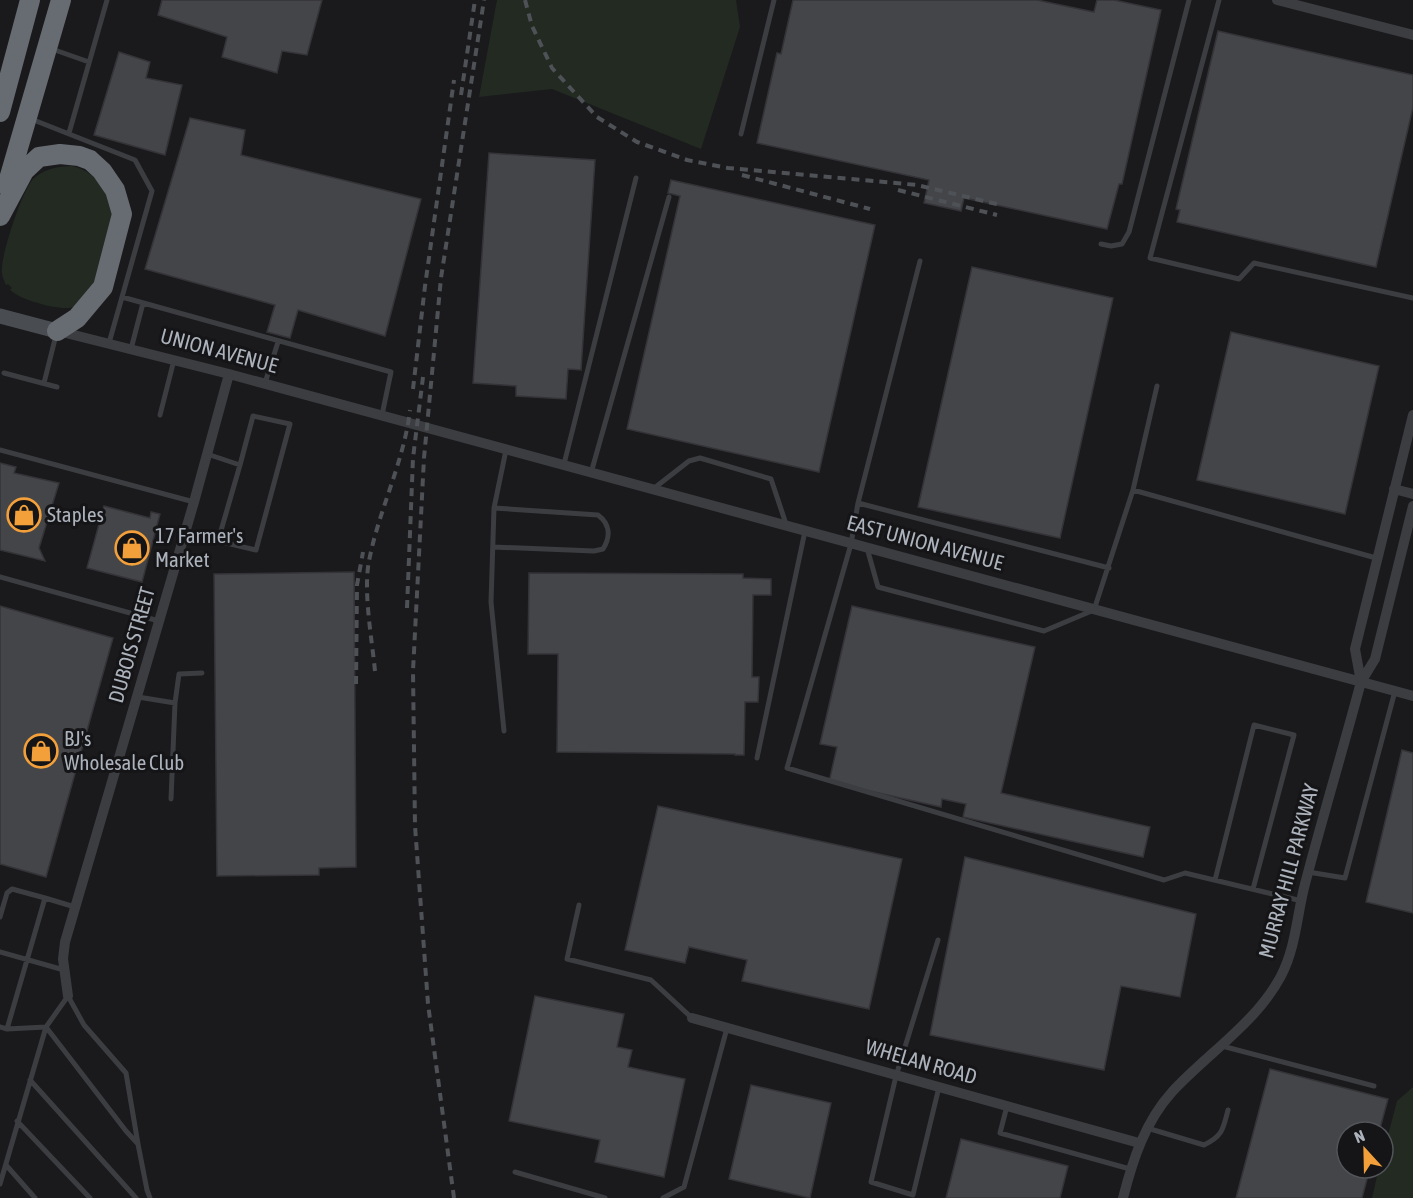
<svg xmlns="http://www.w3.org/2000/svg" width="1413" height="1198" viewBox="0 0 1413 1198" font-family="'Asap Condensed',sans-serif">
<rect width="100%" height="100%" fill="#1a1a1c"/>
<path fill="#222a22" d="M497,0H736L740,27L701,149L552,89L479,97Z
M72,166C94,171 113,191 112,215C112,228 105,242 102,255C97,274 93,295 75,306C65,313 23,300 14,293L10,290L12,288L8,284L6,285C3,279 1,273 2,267C3,250 22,191 33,179C44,169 58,166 72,166Z
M1413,1087V1198H1372L1379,1168H1383V1154L1397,1101Z"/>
<path fill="#444549" stroke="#343438" stroke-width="1.5" d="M162,0H322L307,55L282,51L277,73L222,57L227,37L158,15Z
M793,0H1037L1094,12L1097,0H1114L1161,10L1122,184H1119L1107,229L964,198L961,211L924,203L929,180L757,143L777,53L781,54Z
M1218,31L1413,75V107L1376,267L1177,222L1180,210L1176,209Z
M119,52L150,62L146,78L182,85L165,155L94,135Z
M190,118L245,130L241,155L421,199L385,336L298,310L290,338L267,332L275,305L145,269Z
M489,153L595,160L581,370L568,369L566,399L516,396V386L473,383Z
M671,180L875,225L819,472L627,429L680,196L668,193Z
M972,267L1113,298L1060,538L918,507Z
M1231,332L1379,366L1345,514L1197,480Z
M0,463L16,467L14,473L59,483L39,548L45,561L0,550Z
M104,506L150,518L151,512L160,514L142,582L87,568Z
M354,572L356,867L319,868V875L217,876L214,574Z
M529,573L743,574V578L771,579V595H753L752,677H759L758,702H745L744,755H735V754L557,752L558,654H528Z
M0,606L113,638L46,877L0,864Z
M852,606L1035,647L1001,793L1150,827L1143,857L963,817L966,804L942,799L941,807L829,782L837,747L820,744Z
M1402,750L1413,753V913L1366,902Z
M658,806L902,859L869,1009L742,981L747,960L689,947L685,963L625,950Z
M965,857L1196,914L1180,997L1121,986L1104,1070L930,1035Z
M535,996L624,1014L617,1047L632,1050L628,1067L685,1079L664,1177L595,1162L600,1140L509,1121Z
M1270,1069L1388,1099L1379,1132H1347V1168H1370L1362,1198H1236Z
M751,1085L831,1103L810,1198L729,1179Z
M961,1139L1068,1166L1060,1198H946Z"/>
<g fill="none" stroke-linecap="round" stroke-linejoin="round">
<path stroke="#3b3d41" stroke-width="5" d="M1219,0L1150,258L1239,279L1254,263L1413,298
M52,49L89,62
M31,119L135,160L152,191L109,343
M69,133L107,0
M741,134L774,0
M1101,244L1111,246L1122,244L1129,232L1189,0
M920,261L858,503L1109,568
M122,297L391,372L382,415
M131,349L143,303
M4,373L57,387
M44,383L56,335
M265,383L278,342
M160,415L174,360
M0,450L194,502
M207,454L240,465L253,416L290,424L256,550L218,541L240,465
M564,464L636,178
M591,473L669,197
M653,489L689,461L700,458L771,479L786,524
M1133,490L1157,386
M858,503L851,544L787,768L1164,880L1185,873L1302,901
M493,547L594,551L603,549C611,536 610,524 598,515L494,508
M867,548L878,587L1044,631L1094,610L1133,490L1376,558
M0,577L159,621
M138,697L175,703L171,799
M175,703L179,674L202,673
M504,731L491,602L494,508L506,450
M757,758L805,531
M1308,872L1345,878L1395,691
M1215,880L1254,725L1294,735L1253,889
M45,898L75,907
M579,905L567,959L651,980L692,1018
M0,917L7,893L12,889L45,898L7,1029L0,1027
M938,940L896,1076L871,1182L913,1195L939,1087
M0,952L64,970
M7,1029L46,1027L126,1131L138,1144L147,1190L150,1198
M1222,1046L1374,1086
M30,1080L136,1198
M1007,1106L1000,1133L1130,1169
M17,1121L90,1198
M1147,1128L1204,1145C1223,1136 1223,1129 1228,1110
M6,1165L35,1198
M515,1172L605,1198
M0,1184L46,1027L68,996L84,1025L126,1073L138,1144
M663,1198L684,1187L727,1028"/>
<path stroke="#3b3d41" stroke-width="10" d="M1277,0L1413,35
M58,331L229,374L1413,696
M1394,489L1413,494
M1361,682L1355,649L1413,415
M68,996L63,959L65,942L194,502L229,374
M692,1018L1139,1143
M1123,1198C1133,1159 1145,1122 1172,1092C1208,1053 1256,1023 1281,976C1296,947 1297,914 1305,884C1323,816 1343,749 1361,682L1375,659L1413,506"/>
<path stroke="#494c51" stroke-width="15" d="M0,316L57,331"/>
<path stroke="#676b72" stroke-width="20" d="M0,112L30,0
M7,186L61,0
M0,216L24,171L39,157L60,154L79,156L90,160L102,171L115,190L122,214L103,287L77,318L57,331"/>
<path stroke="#4e5156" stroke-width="4" stroke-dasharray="8 6" stroke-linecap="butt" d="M525,0L532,26L552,68L597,117L637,142L687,160L728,168L917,185L1001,205
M461,95L475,0
M742,175L870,209
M898,190L997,215
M413,389L425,286L454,80
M407,608L413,458L423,377
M375,671C372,639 363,592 369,561C379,509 404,462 410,410
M356,684L357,585L363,552
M454,1198L428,1004L415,826L413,671L424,458L441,278L484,0"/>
</g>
<defs>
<symbol id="shop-ring" viewBox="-11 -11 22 22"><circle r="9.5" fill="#151517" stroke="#f3a03b" stroke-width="1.5"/><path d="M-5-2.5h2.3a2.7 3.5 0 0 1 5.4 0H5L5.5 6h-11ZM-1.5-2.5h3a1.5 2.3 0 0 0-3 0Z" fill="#f3a03b"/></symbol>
</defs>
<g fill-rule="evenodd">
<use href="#shop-ring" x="5" y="496" width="38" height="38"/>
<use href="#shop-ring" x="113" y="529" width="38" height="38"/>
<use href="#shop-ring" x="22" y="732" width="38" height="38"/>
</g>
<g text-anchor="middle" stroke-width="6" stroke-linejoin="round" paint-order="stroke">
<g font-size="21" fill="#acb3bc" stroke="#151517">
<text transform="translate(219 351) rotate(15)" y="7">UNION AVENUE</text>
<text transform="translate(925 543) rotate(15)" y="7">EAST UNION AVENUE</text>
<text transform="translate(132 645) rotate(-74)" y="7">DUBOIS STREET</text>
<text transform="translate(1289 871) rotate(-75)" y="7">MURRAY HILL PARKWAY</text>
<text transform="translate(921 1062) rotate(16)" y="7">WHELAN ROAD</text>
</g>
<g font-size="21" fill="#acb3bc" stroke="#151517" text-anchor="start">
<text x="47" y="522">Staples</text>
<text x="155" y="543">17 Farmer's<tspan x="155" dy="24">Market</tspan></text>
<text x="64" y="746">BJ's<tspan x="64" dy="24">Wholesale Club</tspan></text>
</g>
</g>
<g transform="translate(1365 1150) rotate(338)"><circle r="28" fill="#151517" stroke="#515459" stroke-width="1.5"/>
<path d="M0-4.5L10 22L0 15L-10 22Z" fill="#f3a03b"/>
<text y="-9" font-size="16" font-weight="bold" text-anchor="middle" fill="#acb3bc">N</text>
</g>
</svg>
